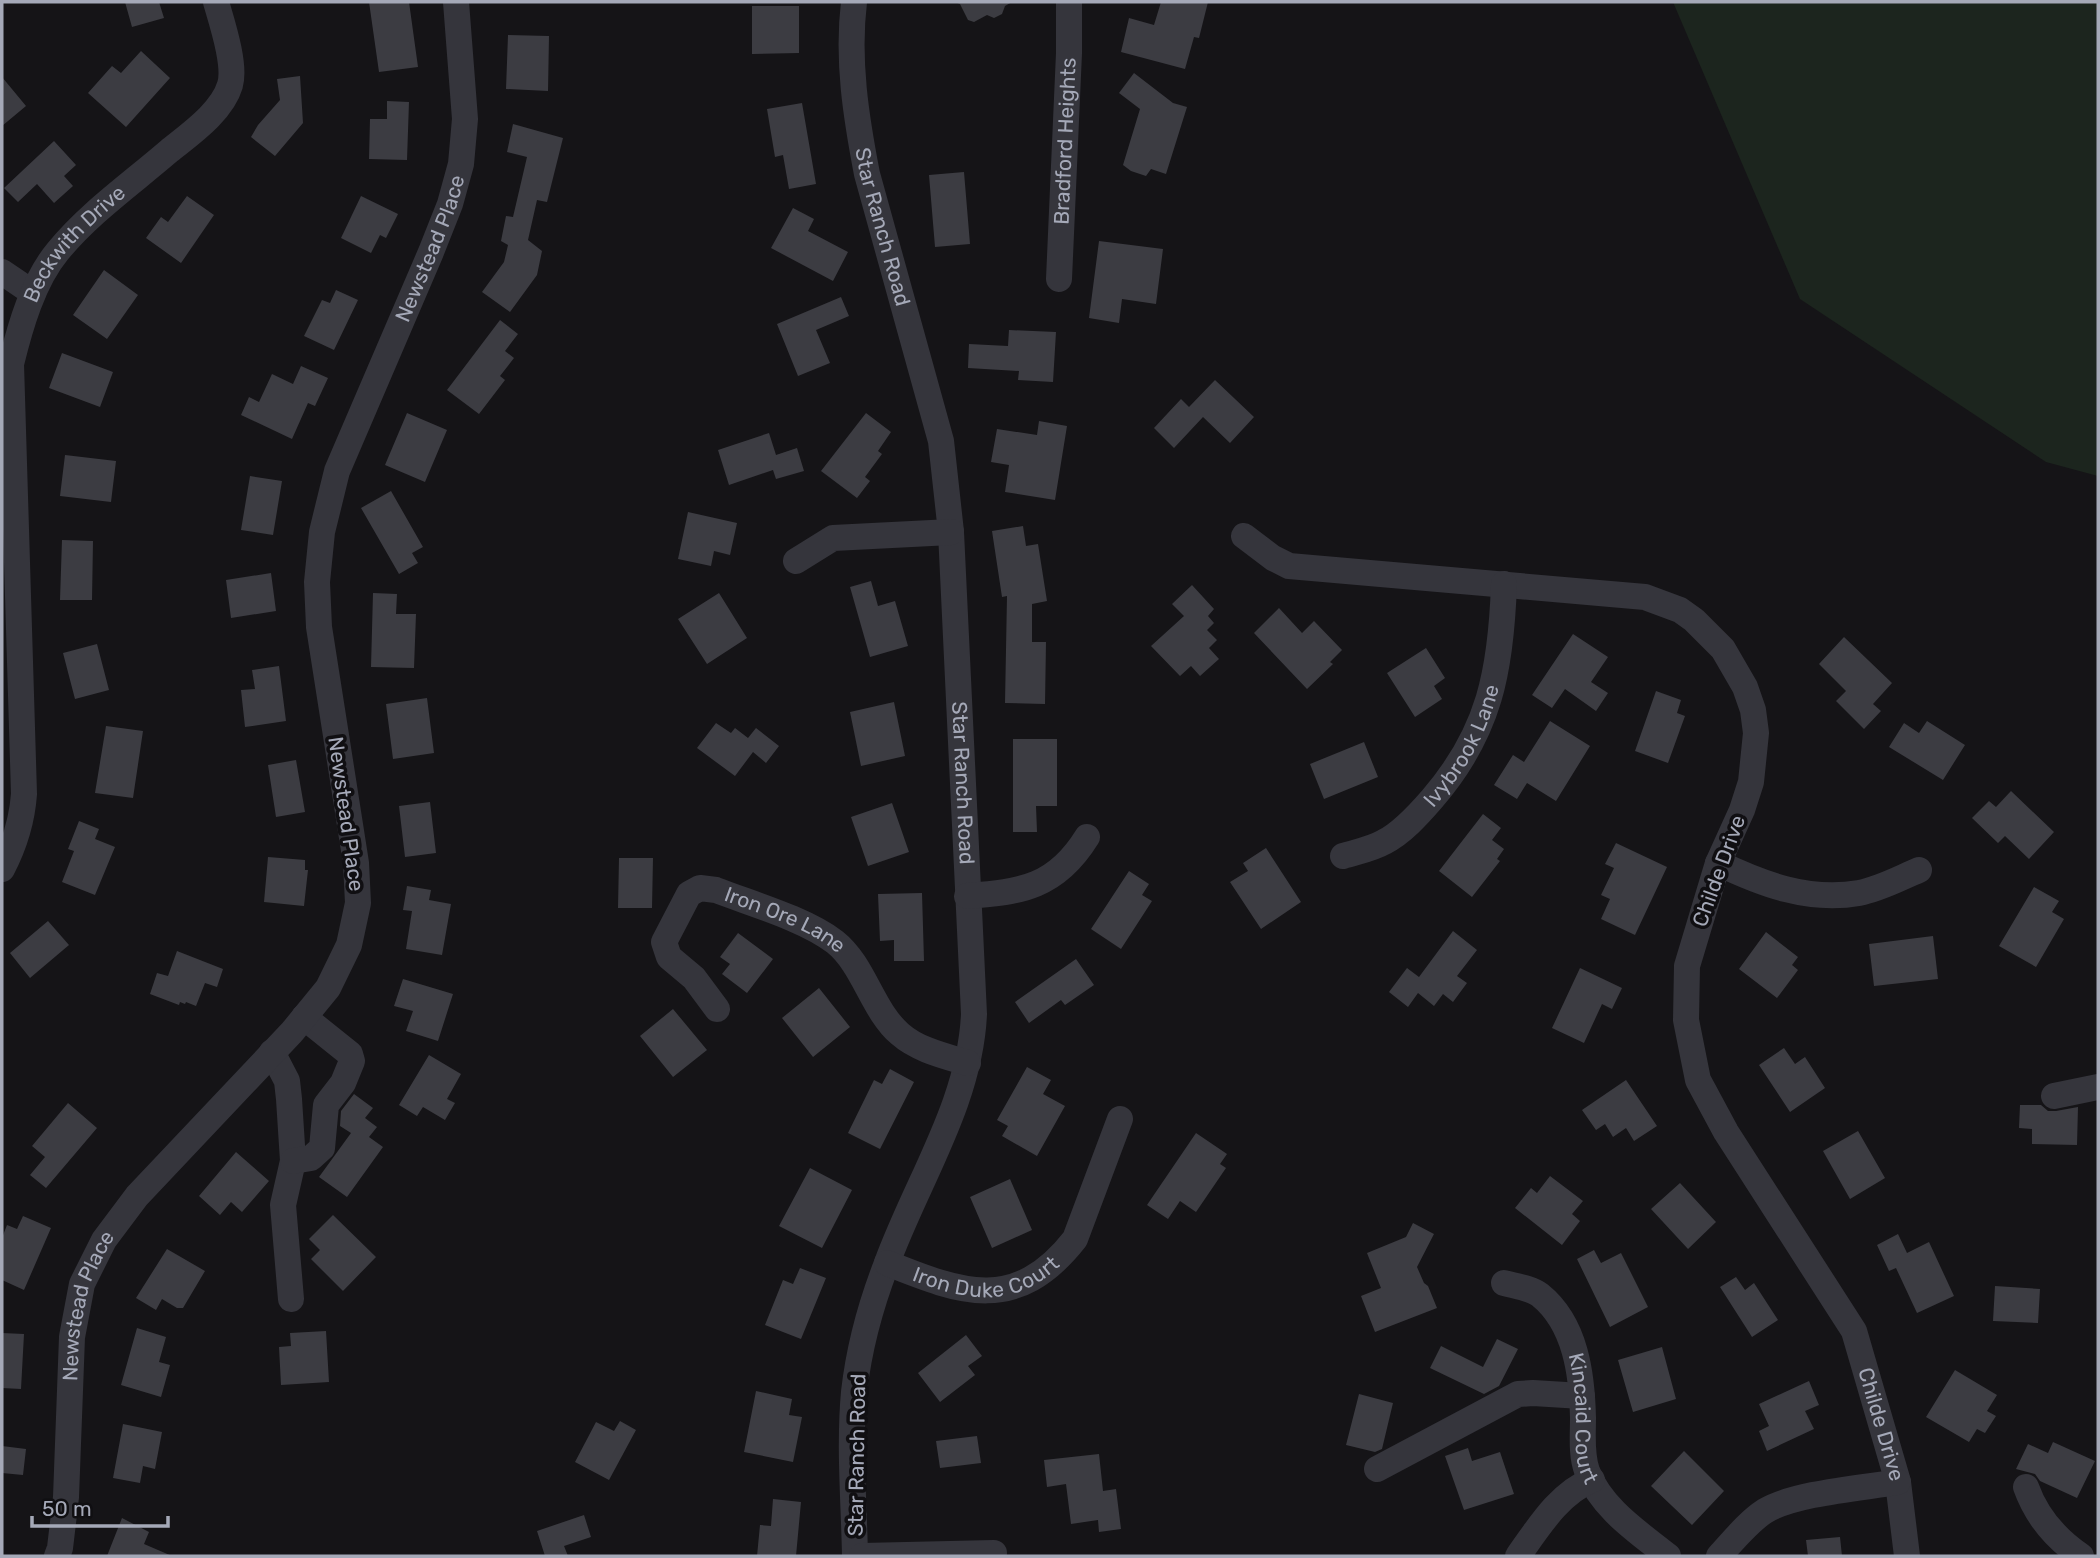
<svg xmlns="http://www.w3.org/2000/svg" width="2100" height="1558" viewBox="0 0 2100 1558" font-family="Rubik,sans-serif">
<rect width="100%" height="100%" fill="#151417"/>
<path fill="#1c251e" d="M1673,2H2098V476L2046,462L1800,299Z"/>
<path fill="#3c3c42" d="M125,2H159L164,18L132,27Z
M369,2H409L418,67L379,72Z
M955,2H1012L1005,6L1002,14L994,18L987,15L974,22L968,20L960,4Z
M1161,2H1208L1199,38L1194,37L1185,69L1121,52L1129,18L1154,25Z
M752,6H799V53L752,54Z
M508,35L549,36L548,91L506,89Z
M141,51L170,78L126,127L88,93L112,66L121,73Z
M1134,73L1173,103L1187,107L1166,174L1151,169L1146,176L1131,171L1123,165L1140,109L1119,93Z
M300,76L303,123L275,156L251,137L258,125L280,100L277,79Z
M2,77L26,106L2,126Z
M387,101L409,102L407,160L369,159L370,119H387Z
M802,103L816,184L789,189L783,155L775,157L767,109Z
M513,124L563,138L547,202L537,200L528,240L542,251L537,275L510,312L482,292L504,262L508,245L501,241L506,216L513,217L527,157L507,152Z
M54,141L76,165L64,176L73,186L54,203L37,184L18,202L4,188Z
M964,172L970,244L935,247L929,175Z
M187,196L214,215L181,263L146,238L161,217L168,222Z
M361,196L398,214L386,238L380,235L371,253L341,238Z
M793,208L814,219L808,231L848,252L833,281L771,248Z
M1099,241L1163,249L1156,304L1122,299L1119,323L1089,318Z
M104,270L138,295L107,339L73,315Z
M336,290L358,300L334,350L304,336L322,300L330,303Z
M841,297L849,316L816,330L830,363L798,376L777,324Z
M500,320L518,334L505,351L514,358L500,376L505,380L479,414L447,390Z
M1009,330L1056,332L1053,382L1018,380L1019,371L968,368L969,344L1008,346Z
M62,353L113,372L100,407L49,388Z
M301,366L328,378L315,406L308,403L292,439L241,415L249,397L259,402L272,374L293,384Z
M1215,380L1254,417L1230,443L1203,417L1174,448L1154,428L1181,399L1189,407Z
M407,413L447,430L425,482L385,465Z
M866,413L891,432L878,451L882,454L865,477L870,481L857,498L821,471Z
M1039,421L1067,426L1055,500L1005,492L1009,465L991,462L997,429L1037,435Z
M769,433L776,455L797,448L804,471L776,479L773,470L729,485L718,450Z
M65,455L116,461L111,502L60,496Z
M250,476L282,481L273,535L241,530Z
M391,491L423,547L412,553L418,563L399,574L361,508Z
M688,512L737,523L730,555L714,551L711,566L678,559Z
M1023,526L1026,546L1038,544L1047,601L1032,604V642H1046L1045,704L1005,703L1007,596L1002,597L992,531Z
M62,540L93,541L92,600H60Z
M271,573L276,611L231,618L226,580Z
M871,581L878,606L895,601L908,646L870,657L850,587Z
M1192,585L1214,609L1208,616L1214,623L1207,630L1217,640L1209,648L1219,659L1200,676L1191,666L1180,676L1151,646L1184,616L1172,604Z
M373,593L397,594L396,614H416L414,668L371,667Z
M719,593L747,638L707,664L678,619Z
M1279,608L1302,633L1314,621L1342,650L1330,662L1333,664L1307,689L1254,633Z
M1573,634L1608,657L1591,682L1608,693L1596,711L1565,689L1552,708L1532,695Z
M1844,637L1892,683L1873,704L1881,711L1864,729L1836,701L1846,691L1819,664Z
M97,644L109,690L75,699L63,653Z
M1426,648L1445,678L1434,686L1442,699L1415,717L1387,673Z
M279,666L286,721L245,727L241,690L255,689L252,670Z
M1656,691L1681,700L1677,713L1685,716L1668,763L1635,751Z
M427,698L434,753L393,759L386,704Z
M894,702L905,756L861,766L850,712Z
M1550,721L1590,746L1556,801L1527,783L1517,799L1494,785L1513,755L1524,762Z
M1927,721L1965,745L1943,780L1889,747L1904,723L1919,733Z
M716,723L731,733L735,728L748,738L756,728L779,746L766,763L753,752L735,776L697,748Z
M106,726L143,731L133,798L95,793Z
M1013,739H1057V806H1036L1037,832H1013Z
M1364,742L1378,777L1324,799L1310,764Z
M296,760L305,812L276,817L268,765Z
M2011,791L2054,832L2029,859L2005,836L1998,843L1972,818L1989,801L1996,807Z
M430,802L436,853L405,857L399,806Z
M892,803L909,852L868,866L851,817Z
M1483,814L1501,828L1492,840L1504,849L1497,859L1500,861L1472,897L1439,871Z
M79,821L99,829L95,839L115,847L95,895L62,882L74,851L68,849Z
M1616,843L1667,867L1635,935L1601,919L1610,899L1601,895L1614,868L1605,864Z
M1266,848L1301,902L1261,929L1230,882L1248,871L1243,863Z
M268,857L305,860V870H308L304,906L264,902Z
M619,858H653L652,908H618Z
M1129,871L1149,884L1142,895L1152,901L1121,949L1091,929Z
M407,886L431,890L429,900L451,904L442,955L406,949L412,911L403,910Z
M2034,887L2059,901L2052,912L2064,919L2036,967L1999,946Z
M922,893L924,961H894V940L880,941L878,894Z
M48,921L69,945L30,978L10,953Z
M1453,931L1477,950L1457,976L1467,983L1453,1002L1443,994L1434,1006L1418,993L1408,1007L1389,992L1407,968L1419,977Z
M1766,932L1798,957L1792,965L1798,970L1777,998L1739,969Z
M738,933L773,959L747,993L722,974L730,964L720,957Z
M1933,936L1938,979L1874,986L1869,944Z
M177,951L223,969L217,987L205,983L196,1006L186,1002L185,1004L180,1002L179,1005L150,994L157,973L168,976Z
M1076,959L1094,985L1065,1005L1061,1000L1029,1023L1015,1002Z
M1580,968L1622,988L1612,1009L1602,1004L1584,1043L1552,1028Z
M403,979L453,994L438,1041L406,1031L413,1011L394,1006Z
M819,988L850,1027L813,1057L782,1018Z
M673,1009L707,1050L673,1077L640,1036Z
M1784,1048L1795,1064L1805,1057L1825,1088L1790,1112L1759,1065Z
M429,1055L461,1074L447,1099L455,1103L445,1120L423,1107L417,1116L399,1105Z
M1027,1067L1051,1080L1043,1094L1065,1106L1037,1156L1002,1136L1008,1126L997,1120Z
M890,1069L914,1082L880,1149L848,1133L874,1080L882,1084Z
M1626,1080L1657,1126L1634,1141L1626,1128L1613,1137L1605,1124L1596,1130L1582,1110Z
M354,1094L373,1108L365,1118L377,1127L369,1137L383,1147L347,1197L319,1177L351,1133L340,1126L341,1111Z
M68,1103L97,1128L46,1188L30,1175L45,1157L32,1146Z
M2020,1105H2041L2048,1111H2056L2078,1107L2077,1145L2032,1144V1129L2019,1128Z
M1858,1131L1885,1178L1850,1199L1823,1151Z
M1196,1133L1227,1154L1220,1164L1226,1168L1196,1212L1180,1201L1168,1219L1147,1205Z
M236,1152L269,1181L242,1212L231,1202L220,1215L199,1196Z
M810,1168L852,1190L822,1248L779,1226Z
M1550,1176L1583,1201L1572,1214L1580,1221L1562,1245L1515,1208L1531,1188L1537,1193Z
M1010,1179L1032,1230L992,1248L970,1197Z
M1680,1183L1716,1222L1688,1249L1651,1209Z
M333,1215L376,1257L343,1291L311,1259L320,1250L309,1239Z
M23,1216L51,1228L24,1290L2,1280V1238L7,1225L17,1229Z
M1413,1223L1434,1234L1417,1267L1424,1283L1428,1286L1437,1308L1375,1332L1361,1296L1381,1288L1367,1253L1406,1237Z
M1898,1234L1907,1253L1929,1242L1954,1296L1917,1313L1896,1268L1889,1271L1877,1245Z
M167,1249L205,1271L183,1308H177L162,1299L156,1310L136,1298Z
M1594,1250L1601,1263L1621,1253L1648,1307L1610,1327L1577,1259Z
M800,1268L826,1278L801,1339L765,1325L783,1280L793,1284Z
M1736,1277L1745,1290L1754,1283L1778,1320L1752,1337L1720,1287Z
M1995,1286L2040,1289L2038,1323L1993,1321Z
M137,1328L166,1337L159,1362L170,1365L161,1397L121,1385Z
M326,1331L329,1382L281,1385L279,1347L291,1346L290,1333Z
M2,1333L24,1334L21,1389L2,1388Z
M966,1335L982,1356L968,1366L975,1375L940,1402L918,1373Z
M1497,1339L1518,1349L1499,1386L1484,1394L1430,1368L1441,1346L1483,1367Z
M1662,1347L1676,1399L1633,1412L1618,1360Z
M1955,1370L1997,1395L1987,1411L1996,1416L1985,1433L1977,1429L1969,1442L1926,1417Z
M1809,1381L1819,1405L1805,1411L1814,1429L1767,1451L1759,1431L1769,1426L1759,1404Z
M756,1391L792,1399L789,1415L802,1417L793,1462L744,1452Z
M1359,1394L1393,1403L1382,1449L1375,1452L1346,1445Z
M620,1421L636,1430L609,1480L575,1462L596,1422L614,1431Z
M123,1424L162,1432L155,1469L143,1466L140,1483L113,1478Z
M977,1436L981,1463L940,1468L936,1441Z
M2053,1442L2095,1461L2077,1498L2040,1481L2035,1474L2016,1469L2028,1444L2048,1453Z
M2,1446L26,1449L23,1475L2,1473Z
M1468,1448L1472,1461L1500,1452L1514,1494L1464,1510L1445,1456Z
M1684,1451L1724,1491L1692,1525L1651,1486Z
M1099,1454L1103,1491L1116,1489L1121,1529L1099,1532L1098,1520L1071,1524L1066,1484L1047,1487L1044,1460Z
M773,1499L801,1502L796,1556H757L760,1525L771,1526Z
M584,1515L591,1537L564,1546L568,1556H545L537,1531Z
M122,1518L149,1532L144,1544L172,1556H107Z
M1840,1537L1842,1556H1808L1806,1540Z"/>
<g fill="none" stroke-linecap="round" stroke-linejoin="round">
<g stroke="#35353c" stroke-width="26">
<path id="s1" d="M854,2C847,60 856,117 867,174L941,441L951,532L974,1014C970,1103 917,1181 887,1263C871,1304 859,1348 854,1392C849,1446 854,1502 855,1556"/>
<path d="M2,272L33,293"/>
<path id="s2" d="M1059,279L1069,53V2"/>
<path id="s3" d="M1244,536L1273,558L1289,566L1645,597L1680,610L1694,620L1723,649L1745,687L1753,710L1756,733L1751,782L1742,810L1718,863L1687,966L1686,1020L1698,1080L1726,1132L1854,1331L1898,1482L1907,1556"/>
<path d="M796,561L833,538L951,532"/>
<path id="s4" d="M1343,856C1356,852 1372,849 1384,842C1402,833 1419,814 1432,799C1490,732 1501,670 1504,584"/>
<path d="M1718,863C1762,884 1809,902 1859,893C1880,889 1900,878 1919,870"/>
<path id="s5" d="M2,869C15,844 22,822 24,794L11,364C20,327 33,281 58,251C89,213 132,183 169,151C190,134 222,112 230,85C236,65 222,23 216,2"/>
<path d="M967,896C1022,892 1056,887 1087,837"/>
<path id="s6" d="M717,1009L694,978L669,957L664,942L689,894L700,888L716,890C752,904 805,919 835,942C864,965 872,1010 900,1034C918,1050 945,1056 968,1063"/>
<path d="M272,1052L287,1081L289,1099L293,1161L283,1205L291,1299"/>
<path d="M2054,1096L2098,1087"/>
<path d="M293,1161L311,1158L322,1148L326,1105L343,1083L352,1061L350,1054L304,1017"/>
<path id="s7" d="M887,1263C962,1293 1016,1314 1075,1239L1120,1119"/>
<path id="s8" d="M1504,1283C1515,1286 1531,1288 1540,1295C1576,1324 1582,1375 1583,1418C1583,1435 1581,1455 1587,1471C1602,1509 1638,1532 1668,1556"/>
<path d="M1377,1469L1518,1394L1533,1393L1582,1396"/>
<path d="M2026,1487C2036,1515 2056,1539 2081,1556"/>
<path id="s9" d="M57,1556L60,1548L66,1497L72,1337L82,1284L104,1240L137,1196L292,1032L328,988L349,945L358,903L356,863L319,627L317,582L322,532L337,471L431,252L450,204L461,164L465,119L456,2"/>
<path d="M862,1556L994,1553"/>
<path d="M1518,1556C1538,1528 1559,1493 1592,1480"/>
<path d="M1719,1556C1733,1541 1748,1522 1765,1511C1795,1493 1862,1488 1898,1482"/>
</g>
</g>
<g text-anchor="middle" stroke-width="7" stroke-linejoin="round" paint-order="stroke">
<g font-size="21" fill="#a5a9b8" stroke="#100f12">
<text dy="7" stroke="none"><textPath href="#s2" startOffset="138">Bradford Heights</textPath></text>
<text dy="7" stroke="none"><textPath href="#s1" startOffset="228">Star Ranch Road</textPath></text>
<text dy="7" stroke="none"><textPath href="#s5" startOffset="648">Beckwith Drive</textPath></text>
<text dy="7" stroke="none"><textPath href="#s9" startOffset="1430">Newstead Place</textPath></text>
<text dy="7" stroke="none"><textPath href="#s4" startOffset="170">Ivybrook Lane</textPath></text>
<text dy="7" stroke="none"><textPath href="#s1" startOffset="793">Star Ranch Road</textPath></text>
<text transform="translate(346 814) rotate(82)" y="7">Newstead Place</text>
<text transform="translate(1719 871) rotate(-70)" y="7">Childe Drive</text>
<text dy="7" stroke="none"><textPath href="#s6" startOffset="245">Iron Ore Lane</textPath></text>
<text dy="7" stroke="none"><textPath href="#s7" startOffset="105">Iron Duke Court</textPath></text>
<text dy="7" stroke="none"><textPath href="#s9" startOffset="254">Newstead Place</textPath></text>
<text dy="7" stroke="none"><textPath href="#s8" startOffset="173">Kincaid Court</textPath></text>
<text dy="7" stroke="none"><textPath href="#s3" startOffset="1351">Childe Drive</textPath></text>
<text transform="translate(857 1455) rotate(-89)" y="7">Star Ranch Road</text>
</g>
</g>
<rect width="2100" height="1558" fill="none" stroke="#a5a9b8" stroke-width="7"/>
<path d="M32 1516v10h136v-10" fill="none" stroke="#a5a9b8" stroke-width="3.5"/>
<text x="42" y="1516" font-size="21" fill="#a5a9b8" stroke="#100f12" stroke-width="5" paint-order="stroke">50 m</text>
</svg>
